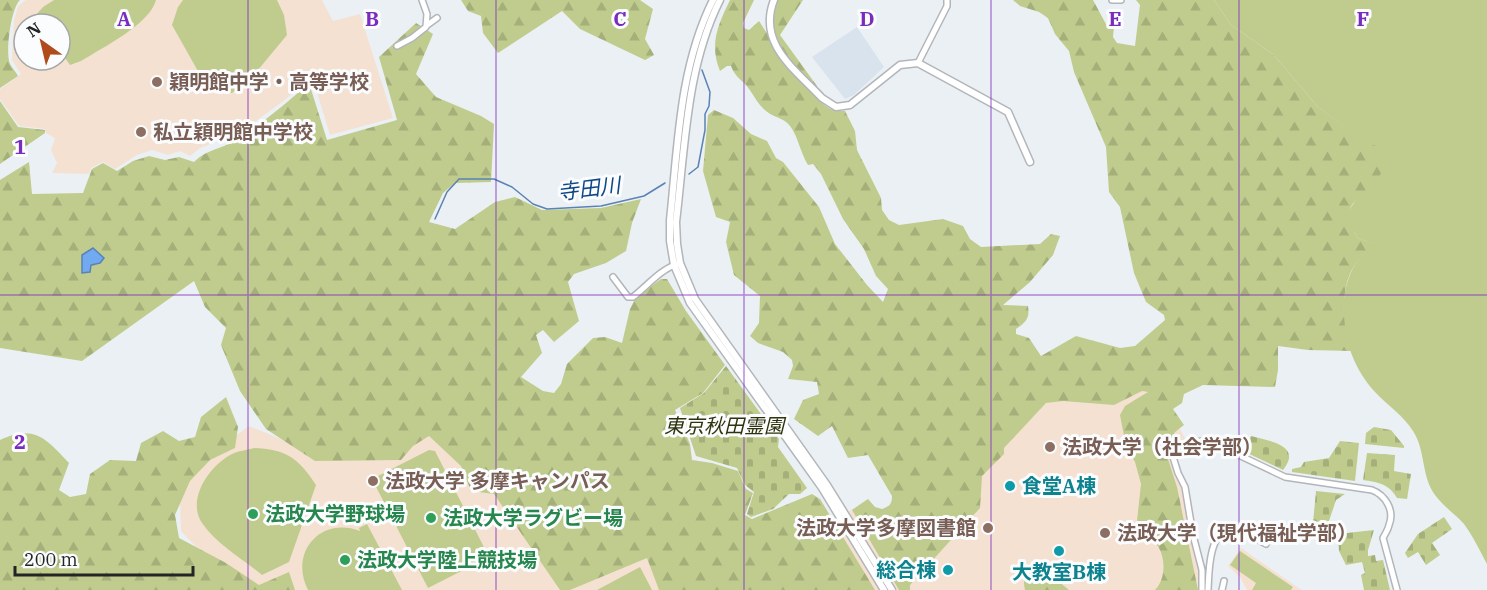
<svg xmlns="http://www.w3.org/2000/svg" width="1487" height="590" viewBox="0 0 1487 590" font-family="'IBM Plex Serif','Noto Sans JP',serif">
<defs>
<pattern id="forest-firs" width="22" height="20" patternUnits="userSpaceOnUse" patternTransform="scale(1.5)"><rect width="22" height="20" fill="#bfcc8d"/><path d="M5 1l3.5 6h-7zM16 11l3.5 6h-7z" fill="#a4af7a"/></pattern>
<pattern id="cemetery-stones" width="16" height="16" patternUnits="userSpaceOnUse" patternTransform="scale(1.5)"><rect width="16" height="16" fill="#bfcc8d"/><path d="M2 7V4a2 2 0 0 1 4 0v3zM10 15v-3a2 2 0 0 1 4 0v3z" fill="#a4af7a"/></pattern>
</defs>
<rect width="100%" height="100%" fill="#ebf0f4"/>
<path fill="#d9e3ed" d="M857,27L884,67L854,95L845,99L812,57Z"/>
<path fill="#f5e1d2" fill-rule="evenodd" d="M26,0H322L333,21L360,14L393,118L330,135L312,76L286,99L241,132L200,148L190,156L180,151L168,155L152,150L137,155L115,169L103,162L91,168L89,174L52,173L57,163L51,150L55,138L46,133L45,129L19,126L0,99V89L21,74L12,60L14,21L18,6ZM24,24H60V60H24Z
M1150,374L1186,440L1174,446L1170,458L1175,475L1183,490L1190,535L1200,570V590H237L181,531L179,477L249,426L322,456L457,414L753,537L820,499L834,521L868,499L875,509L884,512L1043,385Z
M1241,548L1300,589L1302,590H1247L1240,577L1228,566Z"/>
<path fill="#bfcc8d" d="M54,0H156C150,24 102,48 81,61L70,65L60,51V24H40L35,16L43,7Z
M183,0H277L284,15L287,35L253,76L232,93H217L199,73L172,25L178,7Z
M1214,0H1487V564C1480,551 1473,536 1464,524C1455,514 1443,506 1435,495C1421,476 1426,451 1413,431C1403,415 1388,406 1375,392C1346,361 1333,308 1353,268C1357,259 1367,252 1373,244L1358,238L1350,225L1348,212L1357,198L1368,145L1317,106L1274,55L1231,25Z
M254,448C285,449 299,458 316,485L289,562L262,575C243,559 216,544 202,523C186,499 210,465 232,454C238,451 247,450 254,448Z
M429,450L435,451L489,557L428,588L372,479Z
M367,524L402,590H308C289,553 320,516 360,531L359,528Z
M1240,551L1293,587L1291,590H1252L1256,583L1230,565Z
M640,567L652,590H597Z"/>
<path fill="url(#forest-firs)" d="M0,0H20C11,8 5,53 10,64C12,68 16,72 18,76L0,88Z
M461,0H640L653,9L645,39L654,55L645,60L580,29L562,11L498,53L483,33L481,16L468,11Z
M730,0H754L743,23L744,28L749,30L759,21L768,35L775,31L773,21L777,0H803L780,35L817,86L812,92C823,104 828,112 845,111L855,131L857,150L881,198L882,210L889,220L899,225L943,219L963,226L970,239L981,247L1040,244L1051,234L1060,236L1053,255L1030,282L1003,305L1028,306C1030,318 1026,322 1016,329V334L1029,338L1041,356L1076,336L1120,348L1135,346L1165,320L1164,315L1146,302L1134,273L1120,207L1109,192L1106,147L1074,72L1069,51L1055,34L1048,18L1039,12L1020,6L1013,0H1093L1107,26H1114L1113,37L1117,43L1135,46L1140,5L1136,0H1214L1231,25L1274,55L1317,106L1368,144L1393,149C1389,158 1385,167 1380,175C1363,202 1335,200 1358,238L1374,244C1368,251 1359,258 1354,266C1340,288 1342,327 1351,351L1308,350L1278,346V370L1275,387L1203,385L1184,394L1182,403L1173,409L1184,425L1175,432L1167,446L1168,459L1177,487L1198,590H1155C1165,580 1166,561 1159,548C1154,539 1144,530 1137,521L1141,484L1135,462L1125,441L1120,415L1125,406L1148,392L1142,391L1114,405L1063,401L1046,403L1004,448V454L982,476L980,508L910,585V590H899L852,510L868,499L875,507L882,509C890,506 892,504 892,496L868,455L848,458L832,426L818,436L794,419L803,400L819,394L817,382L788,379L793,366L792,360L783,352L758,343L750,336L759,323L760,296L734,275L726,242L730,222L716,217L703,171L708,115L714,110L733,118L751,134L767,141L776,158L783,162L819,207L835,244L867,285L883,302L888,289L876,276L864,249L843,219L821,174L813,164L808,165C800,152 798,136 790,126C783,117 774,118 766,111C757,104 753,93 746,85C739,78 735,76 731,66H727L720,71C709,44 718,25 730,0Z
M416,23L433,34L416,74L436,97L481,116L494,124L491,182L455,183L443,193L429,222L455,229L495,202L515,197L542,210L601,208L641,199L632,223L626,251L606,263L574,274L568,282L579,321L554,342L543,330L536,335L542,353L521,377L543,391L554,393L561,384L567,364L593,338L605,337L622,343L630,309L636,297L661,279H667L686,311L725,365L703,393L675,410L690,444L692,460L712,463L738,471L746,489L753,493L745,515L752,519L812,494L820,499L875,590H659L647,558L570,590H560L494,494L471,491L461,466L429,436L413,446L401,460L315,461L266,429L240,391L221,345L226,328L205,307L194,281L82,361L0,348V180L29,162L32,194L83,193L92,169L103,163L117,171L133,161L149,156L165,160L179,157L194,162C205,150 221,149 235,141C261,124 286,104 309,83L327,140L397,120L379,57Z
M0,101L18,127L45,130V133L0,164Z
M226,397L238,427L235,448L210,460L190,481L175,515L179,538L226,563L259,585L289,572L295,590H0V440C35,424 46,439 69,463L59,490L70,497L86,494L90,474L110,460L136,461L141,443L163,431L179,441L195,437L201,417Z
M1035,562L1069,590H1025C1022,576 1026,572 1035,562Z"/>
<path fill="url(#cemetery-stones)" d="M726,366L779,439L778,447L807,488L800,494H789L773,509L751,517L747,514L754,492L745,485L737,468L696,456L680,408L704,393Z
M1374,427L1391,430L1404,446V448L1365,444L1366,433Z
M1251,436C1269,441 1303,445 1283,470L1243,451Z
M1340,441L1359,443L1355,481L1292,472V469L1301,467L1304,462L1329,458Z
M1367,453L1395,455L1394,471L1411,474L1407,499L1397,498C1389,484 1378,482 1363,480Z
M1316,491L1345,494L1336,500L1328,524L1313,523Z
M1444,517L1452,529L1432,543L1440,555L1426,565L1418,552L1408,558L1405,553L1418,534Z
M1374,530L1368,550V556L1375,555L1376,561L1383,560L1390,590H1364L1361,575L1365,573L1362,562L1346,565L1339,551L1338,534Z"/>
<path fill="#72aaf1" stroke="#5a82b4" stroke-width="1.5" d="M93,248L104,258L100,263L91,265L90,272L82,273V255Z"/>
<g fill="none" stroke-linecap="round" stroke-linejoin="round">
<path stroke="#5a82b4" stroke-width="1.5" d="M689,174L698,167L705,130V114L709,106L710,92L702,70
M435,219L447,192L459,179H494L512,187L533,204L547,209L601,206L644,196L665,183"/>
<defs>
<path id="minor" d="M1112,0H1121
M426,26L437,18
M397,46L412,38L426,27L427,14L422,0
M918,63L947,6V0
M613,277L628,297H633C647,286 660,270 677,264
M1202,590V570L1193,535L1185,487L1178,473L1173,457L1175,450L1181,445L1207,440L1285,477L1372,490C1385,495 1395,510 1389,525C1388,530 1385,534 1383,538L1397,590
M1208,590C1209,568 1209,535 1231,525L1266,544
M1222,590L1224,581"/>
<path id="tertiary" d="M713,0C679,68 678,146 670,220V241L674,265L690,303L822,488L884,590
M720,0C686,68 685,148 676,222L677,244L680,263L695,299L827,485L892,590
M774,0C757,44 795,69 822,98L836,107L850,105L900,65L918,63L1008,112L1030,162"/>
</defs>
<use href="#minor" stroke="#b2b6ba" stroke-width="8"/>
<use href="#tertiary" stroke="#b2b6ba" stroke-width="9"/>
<use href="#minor" stroke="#fff" stroke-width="5"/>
<use href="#tertiary" stroke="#fff" stroke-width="6"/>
</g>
<path fill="none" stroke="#7b2cbf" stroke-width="1.5" stroke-opacity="0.55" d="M248,0V590M496,0V590M744,0V590M991,0V590M1239,0V590M0,295H1487"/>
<g fill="#8d6e63" stroke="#fbfcfe" stroke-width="2">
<circle cx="157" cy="82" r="6"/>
<circle cx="141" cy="132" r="6"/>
<circle cx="1050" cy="447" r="6"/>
<circle cx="373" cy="481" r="6"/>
<circle cx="988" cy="528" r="6"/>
<circle cx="1105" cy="533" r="6"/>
</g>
<g fill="#0f9aa8" stroke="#fbfcfe" stroke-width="2">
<circle cx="1010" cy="486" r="6"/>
<circle cx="1059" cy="551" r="6"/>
<circle cx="948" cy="570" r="6"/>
</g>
<g fill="#2e9e5b" stroke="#fbfcfe" stroke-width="2">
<circle cx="253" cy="514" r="6"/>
<circle cx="431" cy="518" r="6"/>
<circle cx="345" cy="560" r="6"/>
</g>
<g text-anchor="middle" stroke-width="6" stroke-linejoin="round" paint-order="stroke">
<g font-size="20" font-weight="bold" fill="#785e54" stroke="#fbfcfe" text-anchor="start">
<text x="169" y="89">穎明館中学・高等学校</text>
<text x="153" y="139">私立穎明館中学校</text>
<text x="1062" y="454">法政大学（社会学部）</text>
<text x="385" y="488">法政大学 多摩キャンパス</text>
<text x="976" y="535" text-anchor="end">法政大学多摩図書館</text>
<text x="1117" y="540">法政大学（現代福祉学部）</text>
</g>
<g font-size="20" font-style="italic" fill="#2d330b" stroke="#fbfcfe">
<text x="724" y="433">東京秋田霊園</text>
</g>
<g font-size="20" font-weight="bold" fill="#0d838f" stroke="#fbfcfe" text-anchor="start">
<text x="1022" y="493">食堂A棟</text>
<text x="936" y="577" text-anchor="end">総合棟</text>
<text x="1059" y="579" text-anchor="middle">大教室B棟</text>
</g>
<g font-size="20" font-weight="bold" fill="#27864d" stroke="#fbfcfe" text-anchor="start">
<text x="265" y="521">法政大学野球場</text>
<text x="443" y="525">法政大学ラグビー場</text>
<text x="357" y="567">法政大学陸上競技場</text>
</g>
<g font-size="21" font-style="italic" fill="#0f4786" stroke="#fbfcfe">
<text transform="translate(589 189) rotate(-7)" y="7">寺田川</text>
</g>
</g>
<g font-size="20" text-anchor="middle" font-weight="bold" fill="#7b2cbf" stroke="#fbfcfe" stroke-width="6" stroke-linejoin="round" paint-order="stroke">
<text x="124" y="26">A</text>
<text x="372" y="26">B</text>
<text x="620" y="26">C</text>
<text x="867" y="26">D</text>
<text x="1115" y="26">E</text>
<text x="1363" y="26">F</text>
<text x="20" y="154">1</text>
<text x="20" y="449">2</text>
</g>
<g transform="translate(42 42) rotate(326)"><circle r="28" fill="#fbfcfe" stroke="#a4a6a7" stroke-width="1.5"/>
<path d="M0-4.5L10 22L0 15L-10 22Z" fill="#b04b1c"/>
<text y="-9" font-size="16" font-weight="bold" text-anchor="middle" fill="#222425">N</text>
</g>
<path d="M15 566v9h178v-9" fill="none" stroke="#222425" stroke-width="3"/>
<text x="24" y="566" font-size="18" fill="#222425" stroke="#fbfcfe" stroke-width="4.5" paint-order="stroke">200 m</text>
</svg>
